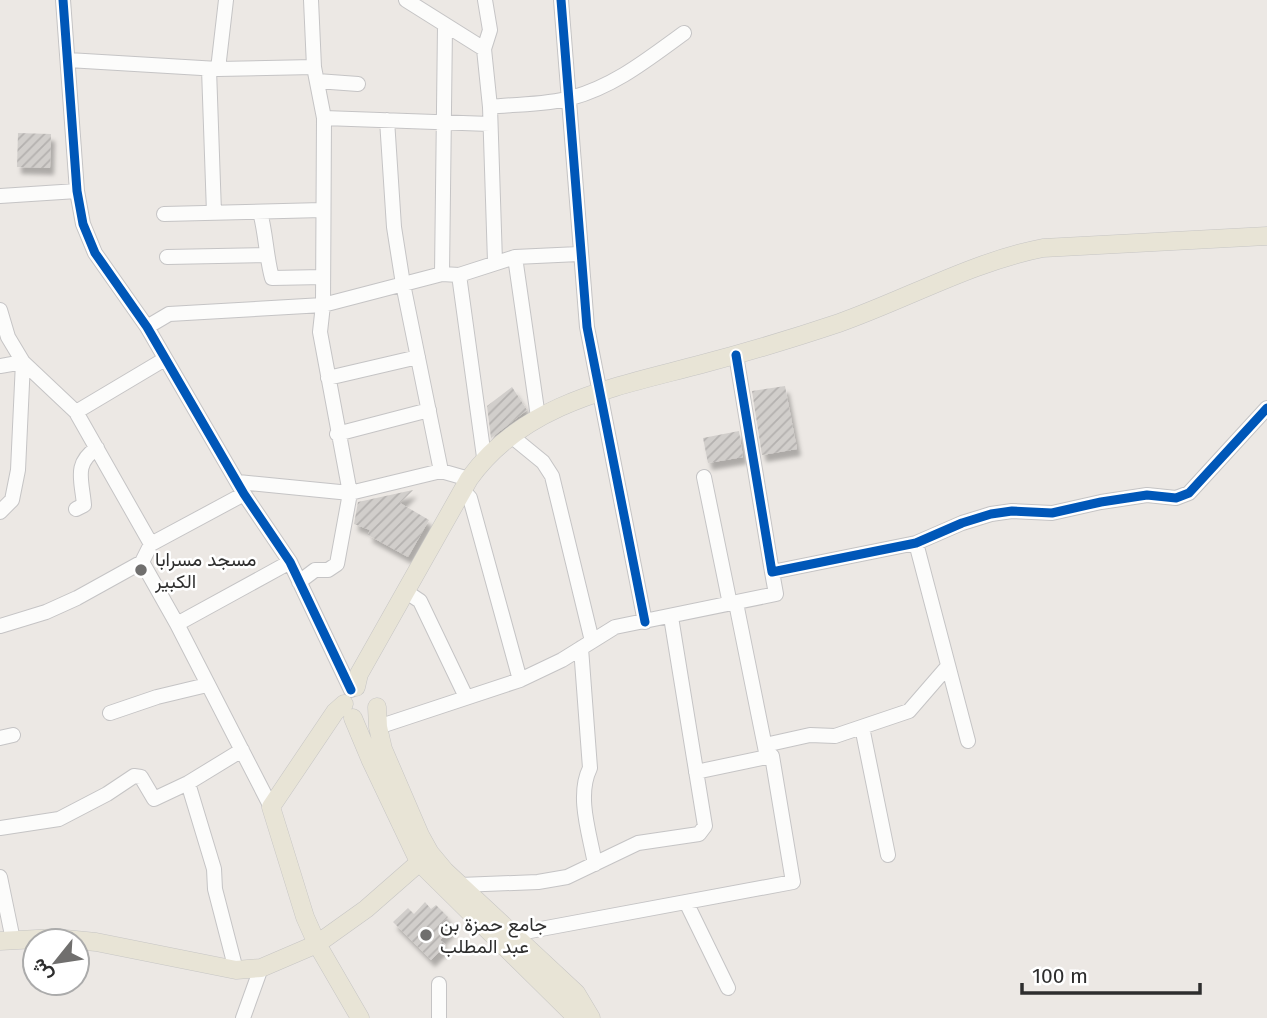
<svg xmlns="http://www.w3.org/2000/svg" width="1267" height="1018" viewBox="0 0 1267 1018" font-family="'Fira Sans',Vazirmatn,sans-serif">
<defs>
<pattern id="building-hatch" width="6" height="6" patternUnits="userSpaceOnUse" patternTransform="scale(1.75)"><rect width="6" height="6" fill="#d1cecb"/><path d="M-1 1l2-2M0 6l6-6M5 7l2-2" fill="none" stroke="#b4b1af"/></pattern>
<filter id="shadow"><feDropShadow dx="4" dy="7" stdDeviation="2" flood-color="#0004"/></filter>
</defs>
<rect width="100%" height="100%" fill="#ece8e4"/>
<path fill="url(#building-hatch)" filter="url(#shadow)" d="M18,133L51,134L50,168L17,167Z
M785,386L797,449L762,455L752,391Z
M512,387L527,410L491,438L487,406Z
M739,431L743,457L708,463L703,438Z
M413,490L400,503L429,520L408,557L368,535L370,530L354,524L358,502Z
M425,902L431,909L436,905L448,917L443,922L451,929L440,940L446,945L431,960L393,922L408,908L414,914Z"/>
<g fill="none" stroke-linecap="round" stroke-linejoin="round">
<defs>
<path id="minor" d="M63,0L77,191L83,224L95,253L147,327L244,494L290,562L351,690
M406,0L484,49L490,107L495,262
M561,0L587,327L645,622
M484,49L490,30L485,0
M68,60L218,69L314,67
M209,69L214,213
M218,69L226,0
M317,81L358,84
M490,107C516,104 546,105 571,98C615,86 648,59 684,33
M324,118L490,124
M387,120L394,227L403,284L441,471
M0,196L77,191
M260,212C266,234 266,256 272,278L323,277
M164,214L322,210
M167,257L266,255
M515,257L538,417
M442,274L445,26
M459,275L484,457
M0,310L8,337L23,362L76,412L151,544L142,562L177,624L271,807
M147,327L169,314L323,305L442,274L459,275L515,257L579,254
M736,355L772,572L916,543L962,523L991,514L1012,511L1052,513L1101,502L1147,495L1176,498L1189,493L1267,408
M0,366L23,362L18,470L12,500L0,512
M328,378L418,357
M76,412L165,359
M337,434L429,410
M510,435L543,462L552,476L592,641
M704,477L730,604
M238,482L350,493L441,471L469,479
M462,489L470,498L520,680
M76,509L84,505C82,480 73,464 97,448
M916,543L968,741
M151,544L244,494
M299,582L315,570H328L337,564L350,493L320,332L323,305L324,118L314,67L311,0
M405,591L420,601L466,697
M177,624L290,562
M0,626L46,612L77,598L142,562
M581,648L590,768C576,796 590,835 595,864
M110,713L157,697L207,685
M378,727L520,680L562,660L615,627L776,594L772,572
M862,727L888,855
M0,738L13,735
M765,745L810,735L835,736L909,711L948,666
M696,772L767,757
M188,783L214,869L215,889L236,970
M0,828L59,819L107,794L134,776L141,777L154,799L188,783L242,750
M0,877L13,940
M460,885L538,882L567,877L638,843L699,834L705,826L671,617
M686,902L728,988
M514,934L793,882L772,756L767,757L736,603
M439,984V1018
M243,1018L261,968"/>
<path id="major" d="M356,687L359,674L469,479C524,402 616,387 702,364C748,352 794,338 839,323C907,299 972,262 1043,248L1267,236
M344,704L335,712L271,807L305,917L317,944L360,1018
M377,707L378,727L383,749L420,835L430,853L445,871L576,993L591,1018
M353,718L371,761L419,862L577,1018
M0,941L55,938L96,942L236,970L261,968L317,944L366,909L430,853"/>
</defs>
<use href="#minor" stroke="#c5c4c5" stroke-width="16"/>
<use href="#major" stroke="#c6c5c4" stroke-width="19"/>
<use href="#minor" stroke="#fcfcfb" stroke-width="14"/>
<use href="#major" stroke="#e8e4d6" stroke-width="18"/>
<defs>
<path id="cycleway" d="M63,0L77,191L83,224L95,253L147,327L244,494L290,562L351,690
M561,0L587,327L645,622
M736,355L772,572L916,543L962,523L991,514L1012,511L1052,513L1101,502L1147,495L1176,498L1189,493L1267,408"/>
</defs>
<use href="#cycleway" stroke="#fff" stroke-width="13"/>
<use href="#cycleway" stroke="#0057b8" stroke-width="9"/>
</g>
<g fill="#706f6e" stroke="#fff" stroke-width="2.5">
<circle cx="141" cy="570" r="7"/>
<circle cx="426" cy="935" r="7"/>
</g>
<g text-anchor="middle" stroke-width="5" stroke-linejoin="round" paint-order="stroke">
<g font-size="19" fill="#2e2e2e" stroke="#fff" text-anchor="start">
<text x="155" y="566">مسجد مسرابا<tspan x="155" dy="22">الكبير</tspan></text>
<text x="440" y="931">جامع حمزة بن<tspan x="440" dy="22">عبد المطلب</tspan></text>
</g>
</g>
<g transform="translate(56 962) rotate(240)"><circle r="33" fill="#ffffff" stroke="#ababab" stroke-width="2"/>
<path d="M0-5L12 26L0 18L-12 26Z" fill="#706f6e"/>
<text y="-10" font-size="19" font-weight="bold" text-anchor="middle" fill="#2e2e2e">ش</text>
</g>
<path d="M1022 983v10h178v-10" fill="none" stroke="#2e2e2e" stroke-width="3.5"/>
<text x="1032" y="983" font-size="21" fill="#2e2e2e" stroke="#ffffff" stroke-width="5" paint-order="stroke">100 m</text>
</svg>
